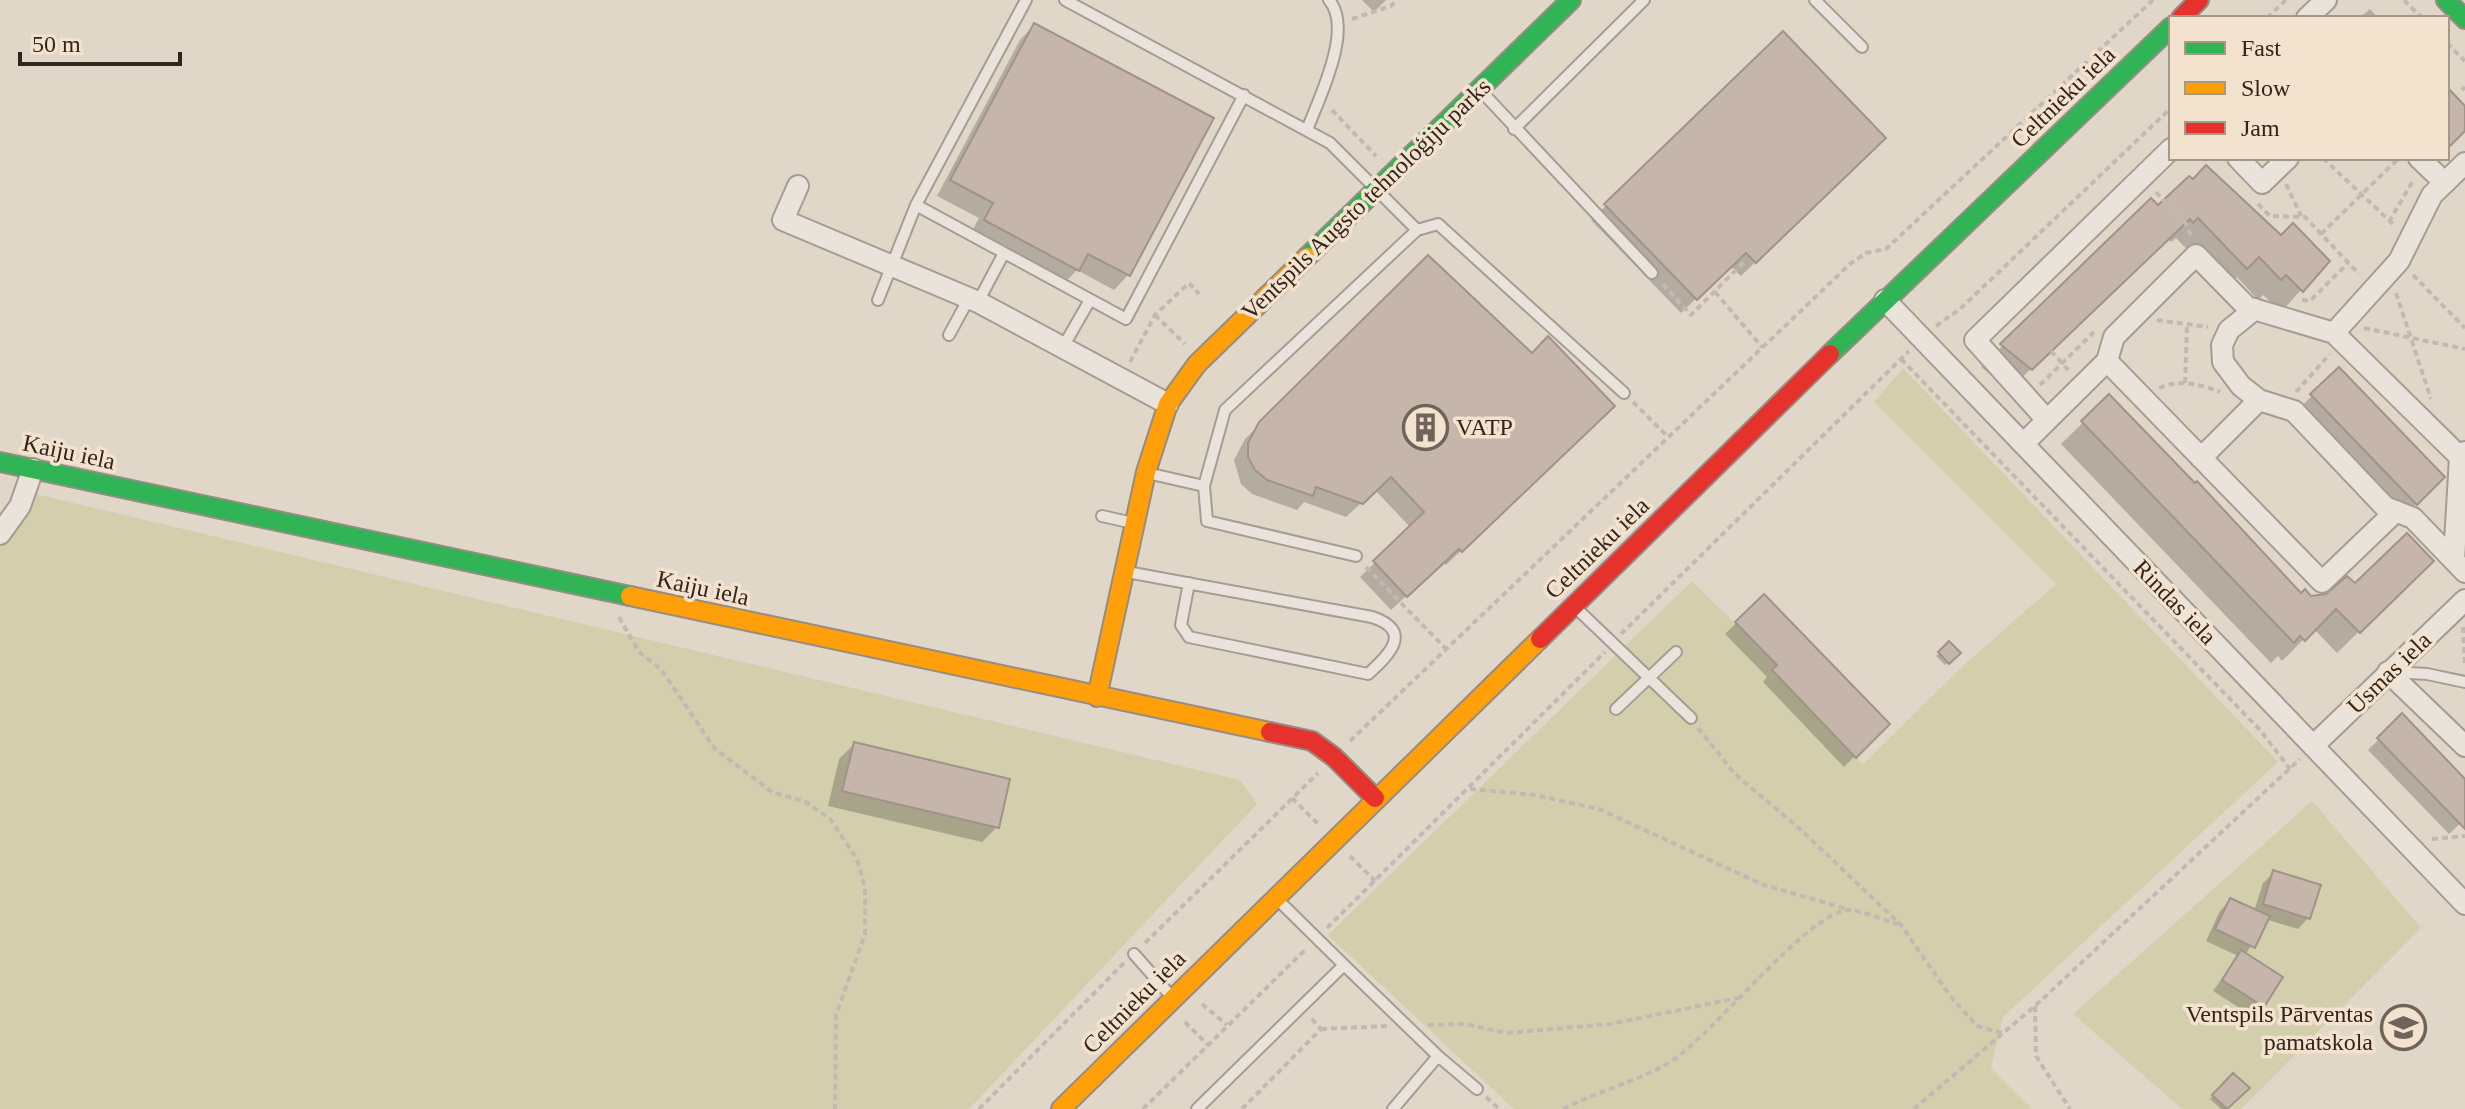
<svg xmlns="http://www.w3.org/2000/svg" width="2465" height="1109" viewBox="0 0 2465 1109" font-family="Georgia,serif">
<rect width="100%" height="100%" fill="#e1d7c9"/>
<path fill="#d3ceac" d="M1903,368L2278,762L2003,1017L1991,1068L2032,1109H1514L1328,935L1692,581L1777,665L1772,670L1863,764L1964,665L2056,584L1874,402Z
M23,491L1240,780L1257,804L969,1109H0V538Z
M2312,801L2421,928L2241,1109H2182L2073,1014Z"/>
<path fill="#0003" d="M1362,0H1386L1374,12Z
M2370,9L2378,18H2359Z
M1034,25L1211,119L1128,275L1114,290L1077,270L1063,284L970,235L979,218L937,196L1020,40Z
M1783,33L1883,138L1741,276L1730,266L1681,313L1591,220Z
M2151,200L2158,208L2281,237L2327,261L2281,312L2263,295L2258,300L2237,277L2224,288L2176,238L2171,242L2167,238L2009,390L1981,367Z
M1428,258L1598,421L1446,565L1443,562L1391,610L1360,577L1411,528L1375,490L1346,517L1304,502L1297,510L1252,494L1241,484L1234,460L1245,439Z
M2339,370L2443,478L2394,525L2290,417Z
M2109,397L2301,596H2327L2431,561L2337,653L2314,629L2282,661L2278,656L2271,663L2061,444Z
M1764,596L1887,724L1844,767L1763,682L1767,677L1725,634Z
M1949,644L1958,653L1945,665L1936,656Z
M2402,716L2465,782V819L2449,834L2368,750Z
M854,744L997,827L982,842L828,806L839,759Z
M2274,872L2308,918L2298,929L2268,920L2245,955L2263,1005L2252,1016L2213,991L2238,956L2206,941L2220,911L2230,900L2254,911L2263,883Z
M2233,1076L2247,1089L2227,1109H2221L2210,1099Z"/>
<path fill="#c5b5aa" stroke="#a19389" stroke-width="2" d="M1034,23L1214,118L1130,276L1088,254L1079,271L984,220L993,203L950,180Z
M1783,31L1886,138L1756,263L1746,253L1697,300L1604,204Z
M2447,87L2465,106V131L2447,149Z
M2206,165L2281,235L2293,223L2330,261L2303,292L2286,275L2281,280L2259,257L2247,269L2198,218L2193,223L2190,219L2032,370L2000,344L2151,198L2158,205L2189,176L2193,179Z
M1428,255L1532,353L1548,336L1615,406L1462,552L1459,549L1407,597L1373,561L1424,512L1391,477L1363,504L1316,487L1313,496L1267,480L1255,470L1248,457V443L1259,422Z
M2339,367L2445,477L2417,505L2310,394Z
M2109,394L2195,483L2197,481L2301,593L2305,589L2311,596L2326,594L2347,576L2355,583L2407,533L2434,561L2360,633L2336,609L2305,641L2300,636L2294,643L2081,421Z
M1764,594L1890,724L1856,758L1772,670L1777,665L1735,622Z
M1949,641L1961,653L1949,664L1938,652Z
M2402,713L2465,779V829L2377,738Z
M854,742L1010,779L999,828L842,791Z
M2273,870L2321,885L2310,919L2263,904Z
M2230,898L2270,916L2255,948L2215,929Z
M2241,950L2283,977L2264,1007L2222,980Z
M2233,1073L2250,1088L2227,1109L2212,1095Z"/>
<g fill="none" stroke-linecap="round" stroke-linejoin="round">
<defs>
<path id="lane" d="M1065,0L1330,143L1417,230L1438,224L1624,393
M1815,0L1862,47
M1481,91L1652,273
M1514,129L1644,0
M1307,130C1319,98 1354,29 1329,0
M916,205L1126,319L1244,95
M878,300L916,205L1026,0
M978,302L1004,253
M949,335L969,298
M1063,347L1090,300
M1147,473L1204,486L1207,521L1356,556
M1204,486L1225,410L1417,230
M1102,516L1133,523
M1127,572L1372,617C1414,631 1389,655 1368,674L1189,637L1181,625L1189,583
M1574,606L1691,718
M2392,672L2427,674L2465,682
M1616,709L1676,652
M1134,954L1171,996
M1344,965L1438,1056L1393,1109
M1438,1056L1477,1089
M1197,1109L1344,965L1278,900"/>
<path id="street" d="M2307,18L2326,0
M2238,158L2262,183L2288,158
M2419,158L2444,182
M798,186L783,220L978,302L1168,404
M1885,300L2465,904
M2255,309L2229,330L2222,345L2223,362L2241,386L2259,400L2294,411L2385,507L2413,518L2465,572
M2334,333L2460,457
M2107,361L2322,582L2396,511
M2047,420L1975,340L2171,149
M2023,444L2107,361L2114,337L2196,255L2247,307L2334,333L2399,261L2432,195L2465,163
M2201,458L2259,400
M0,534L20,506L33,469
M2454,560L2460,457L2465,452
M2388,672L2465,746
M2313,746L2465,600"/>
<path id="fast" d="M2446,0L2465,19
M1307,257L1571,0
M1830,354L2171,27
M0,462L630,596"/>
<path id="slow" d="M630,596L1270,732
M1097,697L1146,472L1168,404L1197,364L1307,257
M1061,1109L1540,639"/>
<path id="jam" d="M2181,18L2199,0
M1540,639L1830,354
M1270,732L1312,741L1334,757L1375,798"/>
</defs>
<use href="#lane" stroke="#a69c93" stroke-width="14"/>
<use href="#street" stroke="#a69c93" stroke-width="24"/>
<use href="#fast" stroke="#958c83" stroke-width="22"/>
<use href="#slow" stroke="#958c83" stroke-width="22"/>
<use href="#jam" stroke="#958c83" stroke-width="22"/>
<path stroke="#c2bab2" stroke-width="4" stroke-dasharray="6 4" stroke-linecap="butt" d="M2404,0L2422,18
M2267,18L2286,0
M1352,19L1391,6L1397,0
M2447,43L2465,61
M2462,90L2465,87
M1332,110L1376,156
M2323,158L2394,225
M2286,184L2301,216
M2156,192L2186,224L2191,236
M2258,204L2270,216L2305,217L2359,274
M2389,222L2414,179
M2321,234L2399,158
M2413,275L2465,328
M1663,284L1691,315L1745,261
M1715,292L1762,347
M2396,293L2431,399
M2302,300L2310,301L2348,263
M1155,315L1185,344
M2157,320L2208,327
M1936,326L1960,309L2171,108
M2364,328L2465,349
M2051,351L2071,373
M1901,359L2260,730L2290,769
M1130,362L1155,315L1189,283L1199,294
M2185,383L2187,324
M2040,385L2094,332
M2159,388C2180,379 2200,384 2220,392
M2296,392L2330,354
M1633,402L1668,437
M1366,567L1445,648
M619,617L639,652L661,669L715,749L772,792L806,802L830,819L857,859L865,888V934L836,1015L835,1109
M2463,627L2465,665
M1621,634L1909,351
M1698,728L1735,774L1800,829L1901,925L1951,997L1977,1026L2003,1033
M1350,741L1850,264L1866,253L1886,249L2153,0
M1470,789L1534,795L1599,809L1764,885L1847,909
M1292,798L1319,825
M2432,839L2465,836
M1350,856L1375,881
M1327,928L1605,652
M1145,943L1318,773
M1202,1004L1227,1025
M2035,1006L2036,1056L2070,1109
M1185,1022L1208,1045
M1428,1025L1464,1024L1507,1033L1611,1024L1743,997
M1321,1029L1387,1026
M1486,1097L1499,1109
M979,1109L1124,963
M1143,1109L1307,948
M1242,1109L1321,1029L1310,1017
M1563,1109C1596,1092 1633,1083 1665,1065C1709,1042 1810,907 1851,910C1866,912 1884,920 1898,924
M1914,1109L2035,1006L2300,759"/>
<use href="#lane" stroke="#eae3db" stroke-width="10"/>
<use href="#street" stroke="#eae3db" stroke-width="20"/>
<use href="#fast" stroke="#30b455" stroke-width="18"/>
<use href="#slow" stroke="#ff9f0a" stroke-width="18"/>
<use href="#jam" stroke="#e5322d" stroke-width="18"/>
</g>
<defs>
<symbol id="building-ring" viewBox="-11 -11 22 22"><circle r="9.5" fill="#f3e3ce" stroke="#706359" stroke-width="1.5"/><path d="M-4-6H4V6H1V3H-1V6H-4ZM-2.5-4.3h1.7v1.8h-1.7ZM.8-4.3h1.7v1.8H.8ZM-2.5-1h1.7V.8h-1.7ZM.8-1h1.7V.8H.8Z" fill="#706359"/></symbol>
<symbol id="school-ring" viewBox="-11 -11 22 22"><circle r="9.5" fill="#f3e3ce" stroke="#706359" stroke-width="1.5"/><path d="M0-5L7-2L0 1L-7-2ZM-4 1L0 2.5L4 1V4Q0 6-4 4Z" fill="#706359"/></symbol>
</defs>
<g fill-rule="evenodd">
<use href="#building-ring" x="1400" y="402" width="51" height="51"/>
<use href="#school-ring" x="2378" y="1002" width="51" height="51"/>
</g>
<g text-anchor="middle" stroke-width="7" stroke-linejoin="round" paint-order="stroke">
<g font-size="24" fill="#33241c" stroke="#f3e3ce">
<text transform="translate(2063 97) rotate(-44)" y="8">Celtnieku iela</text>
<text transform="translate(1366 199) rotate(-44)" y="8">Ventspils Augsto tehnoloģiju parks</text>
<text transform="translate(69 452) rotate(12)" y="8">Kaiju iela</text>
<text transform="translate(1597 548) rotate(-44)" y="8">Celtnieku iela</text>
<text transform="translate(703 588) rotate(12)" y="8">Kaiju iela</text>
<text transform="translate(2175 602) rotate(46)" y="8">Rindas iela</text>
<text transform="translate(2389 673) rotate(-44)" y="8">Usmas iela</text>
<text transform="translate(1134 1002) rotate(-45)" y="8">Celtnieku iela</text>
</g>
<g font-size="24" fill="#33241c" stroke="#f3e3ce" text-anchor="start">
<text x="1456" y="435">VATP</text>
<text x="2373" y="1022" text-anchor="end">Ventspils Pārventas<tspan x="2373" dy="28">pamatskola</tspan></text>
</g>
</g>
<rect x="2169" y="16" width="280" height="144" fill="#f3e3ce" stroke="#a69787" stroke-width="2"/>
<rect x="2185" y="42" width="40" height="12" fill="#30b455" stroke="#a69787" stroke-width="2"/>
<text x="2241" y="56" font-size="24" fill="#33241c">Fast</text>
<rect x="2185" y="82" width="40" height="12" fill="#ff9f0a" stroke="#a69787" stroke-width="2"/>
<text x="2241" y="96" font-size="24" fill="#33241c">Slow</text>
<rect x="2185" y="122" width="40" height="12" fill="#e5322d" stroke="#a69787" stroke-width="2"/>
<text x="2241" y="136" font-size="24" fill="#33241c">Jam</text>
<path d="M20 52v12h160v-12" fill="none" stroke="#33241c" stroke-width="4"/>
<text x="32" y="52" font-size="24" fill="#33241c" stroke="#f3e3ce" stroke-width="6" paint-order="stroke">50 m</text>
</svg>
